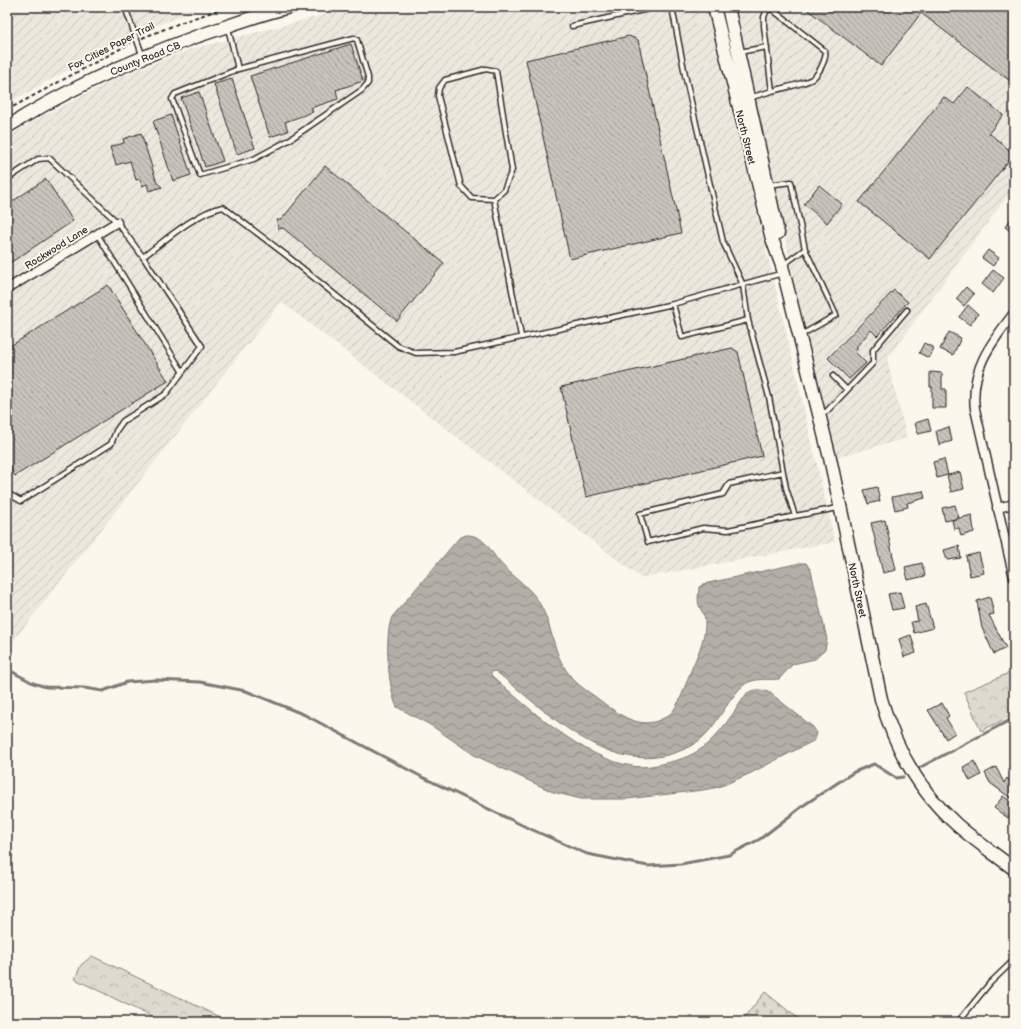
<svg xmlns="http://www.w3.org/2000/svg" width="1021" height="1029" viewBox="0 0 1021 1029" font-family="'Balsamiq Sans',sans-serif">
<defs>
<pattern id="industrial-furrows" width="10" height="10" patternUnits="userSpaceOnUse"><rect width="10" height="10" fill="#ebe8de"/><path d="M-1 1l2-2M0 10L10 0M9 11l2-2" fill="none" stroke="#cac7bf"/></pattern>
<pattern id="forest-crowns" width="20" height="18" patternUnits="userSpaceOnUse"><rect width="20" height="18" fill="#dddad0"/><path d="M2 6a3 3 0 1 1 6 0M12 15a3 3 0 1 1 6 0" fill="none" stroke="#bebbb3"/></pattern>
<pattern id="cemetery-stones" width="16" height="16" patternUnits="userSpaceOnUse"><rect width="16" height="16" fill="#dddad0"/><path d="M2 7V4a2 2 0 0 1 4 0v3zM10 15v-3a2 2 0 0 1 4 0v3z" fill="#bebbb3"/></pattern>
<pattern id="water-waves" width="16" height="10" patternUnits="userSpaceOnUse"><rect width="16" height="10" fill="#b1afa7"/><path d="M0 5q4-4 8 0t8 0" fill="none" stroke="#908f88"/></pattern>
<pattern id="building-back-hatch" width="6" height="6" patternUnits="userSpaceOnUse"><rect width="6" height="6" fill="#c7c4bc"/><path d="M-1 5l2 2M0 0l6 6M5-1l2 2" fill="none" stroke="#a29f99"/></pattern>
</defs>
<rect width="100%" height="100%" fill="#fbf7ec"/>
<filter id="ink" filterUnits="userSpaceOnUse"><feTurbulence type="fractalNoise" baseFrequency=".025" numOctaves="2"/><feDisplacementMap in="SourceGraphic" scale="8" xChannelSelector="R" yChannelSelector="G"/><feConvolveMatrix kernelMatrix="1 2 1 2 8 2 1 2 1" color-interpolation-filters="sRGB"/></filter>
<g filter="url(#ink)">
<path fill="url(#industrial-furrows)" d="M7,7H206L155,26L108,48L12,101L7,97Z
M354,7H706L782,314L835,542L641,578L281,302L7,649V138L33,121L119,77L188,50Z
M736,7H1014V187L887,359L907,438L836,458L797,295Z"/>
<path fill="url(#forest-crowns)" stroke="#84827e" d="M1014,671V714L981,731L964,692Z
M92,956L231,1022H162L75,979L81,965Z"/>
<path fill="url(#cemetery-stones)" stroke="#84827e" d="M765,992L802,1022H741Z"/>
<path fill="url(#water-waves)" stroke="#7b7a75" d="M466,535C483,535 488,547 497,559C511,577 532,586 542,608C555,634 552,655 573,679C579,686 589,692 597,698C618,714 643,735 670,714C680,705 685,685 690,673C696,658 706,639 705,621C705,614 701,611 699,605C697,600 699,592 699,587L704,584L800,563H806L811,571L827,639L825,650L815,659L793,664L779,679C768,680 759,678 749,682C736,686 718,722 707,733C697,744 685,750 671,754C603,774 545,709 495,671L491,672V675C528,708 582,758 632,766C643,768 654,766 665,763C677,761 691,756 701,749C720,735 734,712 747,693C755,689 760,689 769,692L813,727L817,733L815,740L749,774L719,787L703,790L627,799H581L553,792L474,755L432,726L397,707C388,689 384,635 392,617L459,538Z"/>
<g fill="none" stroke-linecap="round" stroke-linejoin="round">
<path stroke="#7b7a75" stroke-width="3" d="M7,669L33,683L46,687L84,688L103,691L127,682L156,680L200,682L246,691L305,715L422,777L526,827L587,854L648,866L681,864L729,855L760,839L804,805L854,772L874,764L896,778L903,777
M917,769L1014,718"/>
</g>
<path fill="url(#building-back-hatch)" stroke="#2b2b2b" d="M804,7H1014V84L921,13L881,66Z
M629,36L638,40L681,233L570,259L526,60Z
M351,44L363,81L336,90L338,99L311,108L313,112L285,122L288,131L270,137L250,76Z
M232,79L255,148L237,154L214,84Z
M968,87L1003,115L989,133L1014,154L930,259L859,202L944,97L954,104Z
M199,92L223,161L205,167L181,98Z
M171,115L191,175L173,181L153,121Z
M141,133L157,183L162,187L149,191L147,184L142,186L140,179L136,180L130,161L116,165L110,147L124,143L123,139Z
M325,166L444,263L397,321L283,228L278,229L277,220H281Z
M46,179L73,221L7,265V205Z
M819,185L842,204L827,223L804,204Z
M1014,215V234L1005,227Z
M988,250L999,258L993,266L982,258Z
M993,270L1004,278L993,293L982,284Z
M108,285L168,381L15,476L7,464V348Z
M966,287L974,294L964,306L956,299Z
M894,290L908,302L877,336L871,330L856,347L858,348L855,352L866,363L849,379L828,358Z
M968,305L978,314L970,325L959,317Z
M949,332L961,338L953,355L940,349Z
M924,343L934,348L929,358L919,353Z
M732,348L738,352L762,456L586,497L561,387Z
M930,372L942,373V389H946V408H932V387H930Z
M928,419L931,431L918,434L915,423Z
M949,427L952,441L939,445L936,431Z
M944,459L948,475L960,472L964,489L951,492L947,475L937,478L933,462Z
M877,487L880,501L868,504L864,490Z
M923,491L925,498L907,503L908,507L895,510L892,497Z
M955,505L959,518L945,521L942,508Z
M972,515L974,532L961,536L959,528L954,529L952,520Z
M885,520L896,570L883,573L871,523Z
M959,546L961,558L947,560L944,550Z
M979,553L984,573L970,576L966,556Z
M922,563L925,576L908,580L905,567Z
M900,592L904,608L892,610L888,594Z
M990,597L994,614L989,615L1006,648L994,654L982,628L977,601Z
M926,604L933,628L914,633L911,622L918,621L915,607Z
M911,635L916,653L904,657L899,639Z
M942,703L949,716L946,718L955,733L946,739L928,710Z
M974,761L981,775L970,781L963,767Z
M996,767L1004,783L1007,778L1009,780L1014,774V788L1009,794L1012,799L990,783L985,773Z
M1003,796L1014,804V810L1008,818L994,808Z"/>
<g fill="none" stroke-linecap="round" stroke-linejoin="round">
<defs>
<path id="lane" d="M125,7L143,57
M672,7L685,75L723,242L743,285L748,320L769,397L786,488L795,516L838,508
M769,7L825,51C827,58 819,74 812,79C806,83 780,89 772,91
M572,26L657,7
M228,28L238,69L175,94L172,99L200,175L254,159L289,140L362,90L368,83V77L357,40L354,38L238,69
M739,52L767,47
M749,98L772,91L764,26V17L768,7
M7,179L38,159L49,158L117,222L143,257L202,346L166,394L123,421L116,431L111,444L21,501L7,493
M768,185L791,182L805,249
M494,199L472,198L461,186L438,96L439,88L445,80L486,69L496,71L512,170L504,190L494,199L521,336
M97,234L182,371
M143,257C164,241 197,212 223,207L286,255L398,346L416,353L454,352L673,304L783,273
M783,265L805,249L836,315L801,335
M673,304L682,337L748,320
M833,376L847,390
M820,414L827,411L873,363V350L907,310
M783,472L729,484L723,494L640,514L648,542L703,528L728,530L795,516
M958,1022L990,983L1014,960"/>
<path id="street" d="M7,289L117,222
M1014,313C991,343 970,369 975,409L1014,578
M997,508L1014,504"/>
<path id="secondary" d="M714,7L772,239L782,266L830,458L881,699C895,748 918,790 956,824C974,840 995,854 1014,869
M728,7L778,233
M7,127C67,89 132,60 198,36C229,26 259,14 290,7"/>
</defs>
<use href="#lane" stroke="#2b2b2b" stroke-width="7"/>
<use href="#street" stroke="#2b2b2b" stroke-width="11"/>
<use href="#secondary" stroke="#2b2b2b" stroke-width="15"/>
<path stroke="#2b2b2b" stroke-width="2" stroke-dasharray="4 3" stroke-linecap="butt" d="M142,38L185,21L227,7
M7,110L131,43"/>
<use href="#lane" stroke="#fbf7ec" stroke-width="4"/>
<use href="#street" stroke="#fbf7ec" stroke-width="8"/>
<use href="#secondary" stroke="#fbf7ec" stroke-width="12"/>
</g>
</g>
<g text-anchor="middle" stroke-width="4" stroke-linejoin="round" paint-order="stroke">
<g font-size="10" fill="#2b2b2b" stroke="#fbf7ec">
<text transform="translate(111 46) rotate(-27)" y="4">Fox Cities Paper Trail</text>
<text transform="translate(145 58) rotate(-22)" y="4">County Road CB</text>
<text transform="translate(746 137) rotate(76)" y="4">North Street</text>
<text transform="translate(56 247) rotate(-32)" y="4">Rockwood Lane</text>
<text transform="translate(858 590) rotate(78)" y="4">North Street</text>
</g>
</g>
<rect width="1021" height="1029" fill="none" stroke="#fbf7ec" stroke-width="24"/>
<rect x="12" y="12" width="997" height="1005" fill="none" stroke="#2b2b2b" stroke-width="1.5" filter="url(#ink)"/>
</svg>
